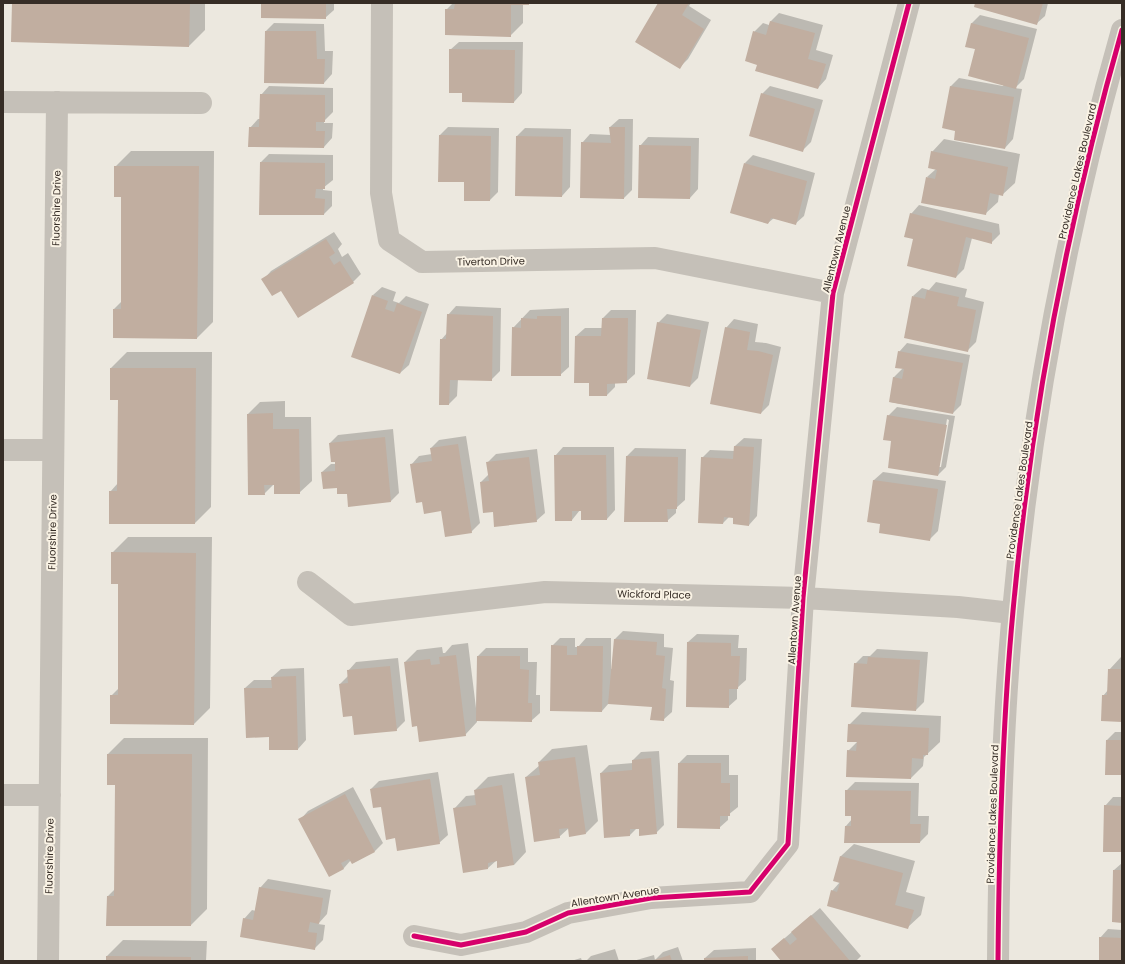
<svg xmlns="http://www.w3.org/2000/svg" width="1125" height="964" viewBox="0 0 1125 964" font-family="Poppins,sans-serif">
<rect width="100%" height="100%" fill="#ece8df"/>
<path fill="#0003" fill-rule="evenodd" d="M13,3H205V30L189,46Z
M262,3H334V10L325,18Z
M453,3H530L523,4V23L510,36L446,10Z
M659,3H691L689,6L711,20L688,59L680,67Z
M976,3H1048L1045,16L1036,24Z
M779,13L823,25L816,50L833,55L826,79L818,88L754,32L763,23L769,25L771,21Z
M980,15L1037,29L1024,79L1015,88L1022,89L1013,139L1005,148L956,130L951,86L959,78L1003,86L1004,84L976,49L966,46L972,23Z
M274,23L324,24L325,51H333L332,74L324,83L266,31Z
M459,42H523L522,93L514,102L450,50Z
M269,86L333,88V112L324,121V123H333L332,138L324,147L250,128L258,119H260L261,95Z
M770,86L823,100L811,142L803,150L762,94Z
M619,119H633L632,190L624,198L582,143L590,134L611,135L610,127Z
M448,127L499,128L498,192L490,200L440,135Z
M525,128L571,129L570,187L562,196L517,136Z
M648,137L699,138L698,189L690,198L639,197L640,146Z
M944,139L1020,154L1015,183L1002,195L999,194L998,202L985,214L927,177L936,169L932,152Z
M131,151H214L213,322L197,338L114,309L122,301V196L115,167Z
M269,154L333,155V180L323,188V190L332,191V206L324,214L260,163Z
M753,155L815,173L804,216L795,224L774,218L768,223L745,163Z
M919,205L999,224L1000,234L991,243L972,238L964,269L956,277L915,239L911,214Z
M334,232L342,244L338,249L342,257L348,253L361,274L353,282L281,289L263,280L271,271Z
M936,282L967,289L965,297L984,302L976,342L967,351L913,296L922,288L929,290Z
M382,287L396,292L393,301L399,303L406,296L429,304L409,365L400,373L373,295Z
M456,306L501,308L500,371L491,380L458,379L457,396L449,404L441,340L447,333L448,315Z
M569,308V367L560,375L513,328L530,310Z
M611,310H636L635,374L626,382L615,383V387L607,395L590,382L576,336L585,328H603V318Z
M667,314L709,322L698,378L690,386L658,323Z
M734,319L758,324L755,342L766,343L781,347L769,405L761,413L726,328Z
M907,343L970,355L961,405L953,413L890,402L894,377L903,368L899,352Z
M127,352H212L211,507L195,523L110,492L118,483L119,399L111,368Z
M285,401V417H311L312,481L299,493L275,483L264,494L248,414L260,402Z
M897,407L955,416L946,467L938,475L892,440L888,416ZM947,419L949,420L941,467H939Z
M393,429L399,493L391,501L348,493L338,487L322,472L331,464H336L330,443L338,435Z
M466,436L480,523L471,532L442,510L423,501L411,465L419,456L432,454L431,448L439,440Z
M744,438L762,439L757,516L749,525L734,517H729L723,523L702,458L710,450L735,451V446Z
M563,447H614L615,510L607,519L582,510H580L572,520L555,456Z
M635,448L686,449L685,500L676,508V513L667,521L626,457Z
M537,449L545,513L536,521L494,511L481,482L489,474L488,462L496,454Z
M883,472L946,481L938,531L930,539L881,523L868,521L874,480Z
M128,537H212L210,708L194,724L111,723V696L119,688V583L112,553Z
M623,631L664,634V647L673,648L670,680L674,681L672,712L663,720L653,706L609,703L602,711L552,646L560,638H575V647H578L586,638H611V669H612L615,639Z
M697,634L739,635L738,648H747L746,680L737,688V699L728,707L688,642Z
M468,643L476,708L478,656L486,648H528V662H537L536,695H540V713L531,721L477,720V722L465,735L418,725L405,662L417,650L442,647L443,653H445L452,645Z
M877,649L928,652L924,702L916,710L855,664L863,656H870Z
M1121,657H1122V721L1103,696L1108,690L1109,670Z
M398,658L405,721L396,730L353,715L340,684L348,676V671L356,662Z
M304,668L306,740L298,749L270,736L245,688L254,680H273L272,677L281,669Z
M862,712L941,716L940,742L924,757L923,766L911,778L848,751L858,741L849,725Z
M1115,732H1122V774L1107,740Z
M124,738H208L207,909L191,925L108,896L115,889L116,784H108V754Z
M587,745L598,821L586,833L569,828L559,837L526,777L540,765L539,762L552,749Z
M659,751L664,825L656,833L637,828L630,835L601,773L609,765L633,763V760L641,752Z
M687,755H729V775H738V807L728,815V820L719,828L679,763Z
M438,772L448,835L439,843L396,837L382,806L371,789L379,781Z
M514,773L526,852L514,865L497,860L488,868L454,809L466,796L476,795L475,790L488,777Z
M855,782L919,783L918,816H929L928,834L920,842L846,826L852,819L846,791Z
M353,787L383,843L375,851L353,863L351,860L344,868L330,876L300,820L308,811Z
M1113,797H1122V851L1105,806Z
M854,844L915,861L906,892L925,897L921,915L908,927L832,891L840,882L841,856Z
M1122,863V922L1114,870Z
M268,879L331,890L327,914L318,924L325,925L323,940L314,949L244,919L252,910L256,911L260,888Z
M820,908L861,956L856,961H783L772,949Z
M1108,929L1122,930V961H1100V938Z
M123,940L207,941L206,961H107V956Z
M678,947L683,961H633L654,955L655,960L663,952Z
M756,948V961H705V958L714,950Z
M615,949L619,961H586L591,956Z
M581,958L582,961H571Z"/>
<path fill="#c1aea0" d="M12,3H190L189,47L11,42Z
M261,3H326V19L261,18Z
M455,3H529V5H511V37L445,35V9H454Z
M658,3H689L682,15L704,29L680,69L635,42Z
M975,3H1043L1037,25L974,7Z
M770,21L815,33L808,59L826,64L818,89L755,71L757,65L745,61L753,31L766,35Z
M971,23L1029,38L1016,89L968,76L975,49L965,47Z
M265,31H316L317,59H325L324,84L264,83Z
M449,49L515,50L514,103L462,102V93H449Z
M950,86L1014,97L1005,149L954,140L955,131L942,128Z
M761,93L815,109L803,152L749,136Z
M260,94L325,95V122H316V131H325L324,148L248,147L249,127H259Z
M609,127H625L624,199L580,198L581,142L611,143Z
M439,135L491,136L490,201H464V182H438Z
M516,136L563,137L562,197L515,196Z
M639,145L691,146L690,199L638,198Z
M931,151L1008,167L1003,196L990,193L986,215L921,203L926,177L935,179L937,170L928,168Z
M260,162L325,163V189H316L315,198L325,199L324,215H259Z
M744,163L807,181L796,225L771,218L768,224L730,213Z
M114,166H199L197,339L113,338V309H121V197H114Z
M910,213L992,233V244L966,237L956,278L907,266L913,239L904,237Z
M326,239L335,253L329,257L334,265L340,261L354,283L298,318L281,291L272,296L261,279Z
M927,290L959,297L957,306L976,310L968,352L904,338L912,296L925,299Z
M372,295L388,301L385,309L394,312L397,303L422,312L400,374L351,357Z
M447,314L493,316L492,381L450,380L449,405H439L440,339H446Z
M537,316H561V376H511L512,327L521,328V318L537,319Z
M602,318H628L627,383L607,384V396H589V383H574L575,336H601Z
M657,322L701,330L690,387L647,379Z
M725,327L750,332L747,350L758,351L773,355L761,414L710,404Z
M898,351L963,363L953,414L889,402L893,377L902,379L904,369L895,368Z
M110,368H196L195,524H109V491H117L118,400H110Z
M273,413V429H299L300,494H274V485H264L265,495H248L247,414Z
M887,415L947,425L938,476L888,468L891,441L883,440Z
M385,437L391,502L348,507L347,494H337V488L323,489L321,472L335,471V462H331L329,443Z
M458,444L472,533L445,537L441,511L424,514L422,502L416,503L410,464L432,461L430,448Z
M734,446L754,447L749,526L733,524V518L724,517L723,524L698,523L701,457L733,459Z
M554,455H606L607,520H581V511H572V521H555Z
M626,456L678,457L677,509H667L668,522H624Z
M529,457L537,522L494,527L493,512L483,513L480,482L489,481L486,462Z
M873,480L938,489L930,541L879,533L880,524L867,522Z
M111,552L196,553L194,725L110,724V695H118V584H111Z
M614,639L657,642L656,655L665,656L662,688L666,689L664,721L650,720L652,707L608,704Z
M687,642L731,643V656H740L738,689H729V708L686,707Z
M551,645L567,646V655H577V646H603L602,712L550,711Z
M456,655L466,736L419,742L417,726L412,727L404,662L430,659L431,665L440,664L439,657Z
M477,656H520V669L529,670L528,703H532V722L476,721Z
M868,657L920,660L916,711L851,707L854,663L867,664Z
M390,666L397,731L354,735L352,716L343,717L339,684L348,683L347,670Z
M1108,669H1122V722L1101,721L1102,695H1107Z
M296,676L298,750H269V737L246,738L244,688H272L271,677Z
M848,724L929,728L928,755H923V759L912,758L911,779L846,777L847,750L856,751L857,742H847Z
M1106,740H1122V775H1105Z
M107,754H192L191,926H106L107,896H114L115,785H107Z
M575,757L586,834L569,837L568,828L559,829L560,838L534,842L525,777L540,775L538,762Z
M651,758L657,834L639,836V829H630V836L604,838L600,773L632,770V760Z
M678,763H721V783H730V816H720V829L677,828Z
M430,779L440,844L397,851L395,838L386,840L381,807L373,808L370,789Z
M502,785L514,865L497,868V861L488,863V869L463,873L453,808L476,805L474,790Z
M845,790L911,791L910,824H921L920,843H844L845,826H851V816H845Z
M345,794L375,852L352,864L349,859L341,863L344,869L329,877L298,819Z
M1104,805L1122,806V852H1103Z
M840,856L903,873L895,905L914,910L908,929L827,906L831,890L837,892L840,883L833,881Z
M1113,870H1122V923L1112,922Z
M259,887L323,898L319,924L310,922L308,932L317,933L315,950L240,937L243,918L253,920Z
M811,915L850,961H781L771,949L784,938L790,945L797,939L791,932Z
M1099,937L1122,938V961H1099Z
M670,955L672,961H654V960Z
M106,956L191,957V961H106Z
M748,956V961H704V958Z"/>
<g fill="none" stroke-linecap="round" stroke-linejoin="round">
<path stroke="#c5c0b8" stroke-width="22" d="M382,3L381,193L389,240L422,262L655,258L833,293
M3,102L201,103
M3,450H53
M308,582L351,615L545,592L803,598L958,607L1012,613
M3,795H50
M414,936L461,945L526,932L568,913L651,898L750,892L788,844L803,598L833,293L909,3
M48,961L57,102"/>
<path stroke="#c5c0b8" stroke-width="22" d="M998,961C999,844 1002,727 1013,611C1031,415 1068,219 1122,30"/>
<defs>
<path id="cycleway" d="M414,936L461,945L526,932L568,913L651,898L750,892L788,844L803,598L833,293L909,3
M998,961C999,844 1002,727 1013,611C1031,415 1068,219 1122,30"/>
</defs>
<use href="#cycleway" stroke="#faf3e5" stroke-width="8"/>
<use href="#cycleway" stroke="#d6006c" stroke-width="5"/>
</g>
<g text-anchor="middle" stroke-width="4" stroke-linejoin="round" paint-order="stroke">
<g font-size="10" fill="#362d26" stroke="#faf3e5">
<text transform="translate(1077 171) rotate(-77)" y="4">Providence Lakes Boulevard</text>
<text transform="translate(56 208) rotate(-89)" y="4">Fluorshire Drive</text>
<text transform="translate(836 249) rotate(-76)" y="4">Allentown Avenue</text>
<text transform="translate(491 261) rotate(-1)" y="4">Tiverton Drive</text>
<text transform="translate(1019 490) rotate(-82)" y="4">Providence Lakes Boulevard</text>
<text transform="translate(52 532) rotate(-89)" y="4">Fluorshire Drive</text>
<text transform="translate(654 594) rotate(1)" y="4">Wickford Place</text>
<text transform="translate(794 620) rotate(-86)" y="4">Allentown Avenue</text>
<text transform="translate(992 814) rotate(-88)" y="4">Providence Lakes Boulevard</text>
<text transform="translate(49 856) rotate(-89)" y="4">Fluorshire Drive</text>
<text transform="translate(615 896) rotate(-9)" y="4">Allentown Avenue</text>
</g>
</g>
<rect width="1125" height="964" fill="none" stroke="#362d26" stroke-width="8"/>
</svg>
